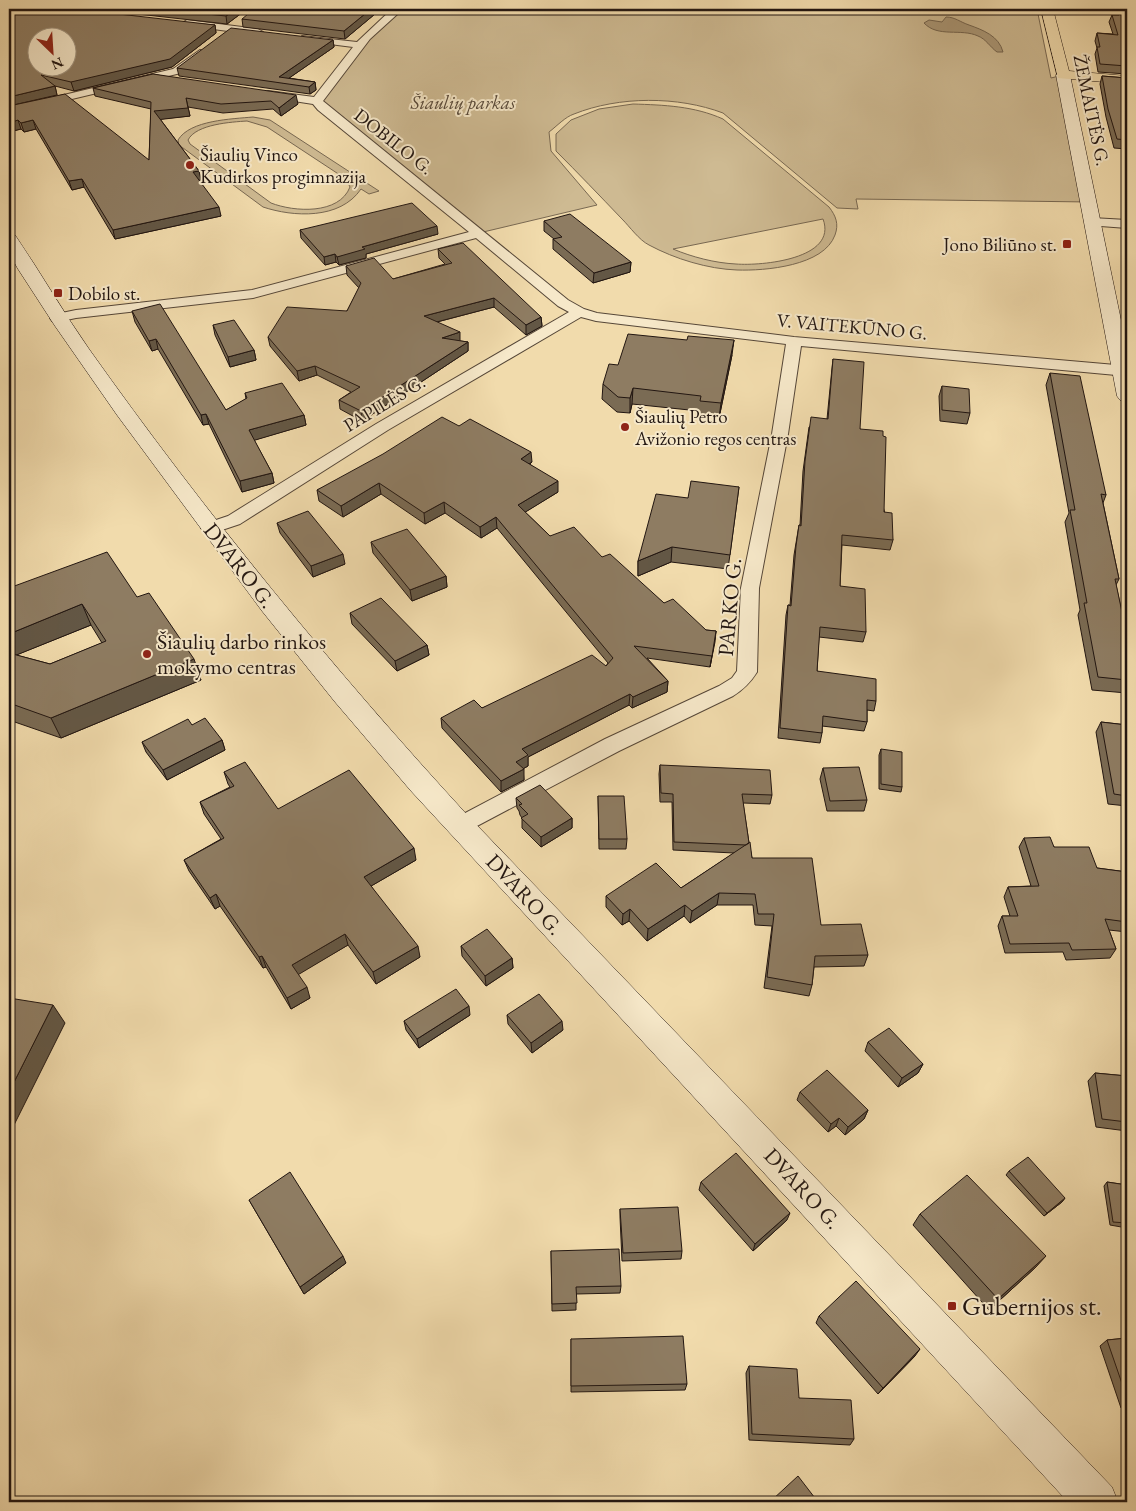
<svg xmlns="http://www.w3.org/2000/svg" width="1136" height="1511" viewBox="0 0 1136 1511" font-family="'EB Garamond',serif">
<rect width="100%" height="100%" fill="#f1dbac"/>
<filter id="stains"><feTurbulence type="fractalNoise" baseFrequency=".004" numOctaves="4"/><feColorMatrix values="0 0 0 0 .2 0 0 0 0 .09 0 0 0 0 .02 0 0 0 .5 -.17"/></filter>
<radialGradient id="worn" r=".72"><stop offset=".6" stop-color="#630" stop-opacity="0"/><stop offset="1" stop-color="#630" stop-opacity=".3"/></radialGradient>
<path fill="#ceba92" stroke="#786852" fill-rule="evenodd" d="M398,9H1037L1051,78L1063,75L1090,202L856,199L858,209L837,208L723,113C678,96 619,96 574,114C565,117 557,126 549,132L551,151L597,205L479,233L318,104L379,25Z
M633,104C664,105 694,106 723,119L829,207C836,216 839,224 835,235C824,266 765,271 737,270C708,269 675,259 649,245C639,240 630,227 622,219C600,196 578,173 556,151V134L571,120L599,109ZM823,219C838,259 762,266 736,264C715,263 692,257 673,249Z
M253,117L270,120L379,191L369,194L361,189C340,220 293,217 263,207L179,145L178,140C190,120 232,119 253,117ZM247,121L267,127L346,179L350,187C339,215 294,212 271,203L190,144L188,140C196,124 232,122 247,121Z"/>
<path fill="#ab9877" stroke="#74644e" d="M946,17C955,17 960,22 969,25C983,30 999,36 1003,52H997C990,47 986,39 978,36C961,28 938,38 924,23L929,20L942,22Z"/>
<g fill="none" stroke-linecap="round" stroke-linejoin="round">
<defs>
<path id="minor" d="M392,9H403L370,39L323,101L568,300L584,309L597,313L794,337L1127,366V376L801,346L788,434L759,588L757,672C750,683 744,689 733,696L619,751L460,835L452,832L449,826L452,820L605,739L719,686L732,678L737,671L741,588L772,434L786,344L596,321L581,317L388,430L240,524L210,534L204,532L201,528L204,524L228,516L376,424L569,312L558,306L476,238L253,298L76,318L57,322L52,321L50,318L52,315L76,310L252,290L469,232L318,110L313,104L268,97L262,94L268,91L314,97L353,47L306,41L301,38L302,36L357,42Z
M187,20L258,29L263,32L258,35L183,25L182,23Z
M200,50L204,51L205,53L204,55L181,73L9,114V108L173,69Z
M1092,218L1127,220V228L1087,225L1085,222L1087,219Z"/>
<path id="secondary" d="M1063,71L1070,75L1127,349V402L1120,400L1117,396L1056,75Z
M9,234L15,235C41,273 63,312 89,349C206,514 334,670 470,818L1112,1487L1118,1502H1068L411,791L335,702L262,611L117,415L55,326L18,269L9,253Z"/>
<path id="primary" d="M1041,9H1053L1069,71L1127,76V84L1058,78Z"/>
</defs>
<use href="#minor" stroke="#564738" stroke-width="2"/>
<use href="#secondary" stroke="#221611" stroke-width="1"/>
<use href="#primary" stroke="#221611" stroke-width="1"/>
<use href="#minor" fill="#f6e8c9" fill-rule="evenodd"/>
<use href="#secondary" fill="#f6e8c9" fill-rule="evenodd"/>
<use href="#primary" fill="#f1dbac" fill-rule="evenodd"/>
</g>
<path fill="#7a6b54" stroke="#221611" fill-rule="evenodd" d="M9,9L215,25L216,33L172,67L74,91L55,86L57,95L9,106Z
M93,9H247L227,24Z
M381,9L345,39L243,27L242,19Z
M1124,9H1127V74L1098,72L1095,54L1097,48L1095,41L1097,33L1113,34L1109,22L1112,15H1117L1118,11L1125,12Z
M333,40L334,47L289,78L315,82L316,90L310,94L179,76L177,68Z
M153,74L298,104L281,116L273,109L223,113L188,107L190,116L160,119L199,171L201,180H199L221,216L115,239L84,187L72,190L36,129L24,132L21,129L9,132V106L149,160L151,109L95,96L93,88Z
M1102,76L1127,78V149L1114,148L1106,117L1100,84Z
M544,221L631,262L630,272L593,283L553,249V239H554L544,231Z
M300,230L438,234L366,254V258L339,265L336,262L325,265L301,238Z
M438,249L541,317L542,326L526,335L494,307L437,322L460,341L468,342V351L362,421L340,409L339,400L351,392L317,375L299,381L270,346L268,337L347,311L359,288L347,275L346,266L393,279L445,264L439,258Z
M132,311L226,410L246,399L245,393L304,415L306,425L254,440L272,473L274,483L242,492L209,424L203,425L158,349L152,351L135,322Z
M213,325L254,350L256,360L230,367L215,335Z
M732,355L719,418L699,416V411L632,404L630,413L617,412L602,399L603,384Z
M833,359L860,429L893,540L890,550L842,545L840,586L866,632L863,642L819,637L817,671L876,701L874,711L867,710V722L864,731L822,726V733L820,743L778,738L786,615L788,605H790L794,555L799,525H800L803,471L809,427L827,419L832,368Z
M1050,373L1106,495L1103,503L1119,579L1116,585L1127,636V693L1092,690L1078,615L1080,610L1065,522L1069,513L1046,385Z
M942,386L970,413L967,424L940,421L939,396Z
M459,426L532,462L530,464L558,492L525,512L550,536L602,557L664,603L706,630L716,631L710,667L647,658L668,681L667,692L632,708L629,705L528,757V766L523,769L524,780L501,792L442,728L441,718L482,708L606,666L608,663L497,528L481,538L445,513L425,524L381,494L343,517L319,501L317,490Z
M739,487L728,569L671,562L638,576V561L688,498Z
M277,523L345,564L313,577L280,533Z
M371,542L446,576L447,587L412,601L373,553Z
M9,588L137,597L201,680L61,738L9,720ZM91,625L102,643L50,664L16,655Z
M350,613L427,645L429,655L397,671L352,624Z
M1101,722L1127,725V806L1108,804L1096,732Z
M192,725L222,740L225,750L167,780L146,752L142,742Z
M881,749L902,787L901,792L879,789V755Z
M660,765L772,795L770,804L743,803L749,843L752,858L821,925L868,955L864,966L814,967L812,985L809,996L764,988L772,926L755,925L753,905H717L690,923L684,916L647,941L629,921L622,925L606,907V896L681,888L734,853L673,850L672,802H660L659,774Z
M823,768L867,800L864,811H827L820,779Z
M224,772L278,809L416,860L371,886L420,957L376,984L348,945L298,974L310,998L291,1009L266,967L263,968L220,906L215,909L189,871L184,860L221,839L204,814L200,802L230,787L228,784Z
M598,796L627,839L626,849H599Z
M516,798L572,818V828L541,847L522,828V818L520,815L519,811L517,808Z
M1024,838L1054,847L1097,868L1127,872V932L1109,930L1116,949L1110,958L1066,960L1063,952L1005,953L998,926L1002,916H1010L1004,897L1008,887L1031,886L1019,847Z
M461,946L512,958L513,968L486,986L462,956Z
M470,1015L419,1048L406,1030L404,1021Z
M507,1015L563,1030L532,1053L508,1024Z
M868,1042L923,1064L918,1073L898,1087L865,1051Z
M1095,1073L1127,1076V1131L1096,1127L1088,1081Z
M800,1092L868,1110L864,1119L845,1135L836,1126L828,1132L797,1100Z
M1009,1171L1065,1198L1062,1202L1044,1216L1006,1175Z
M701,1182L787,1220L753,1251L699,1190Z
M1107,1182L1127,1185V1228L1110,1225L1104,1186Z
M249,1200L346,1263L304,1294Z
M620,1209L682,1251L681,1259L622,1261L620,1217Z
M920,1214L1036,1267L989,1310L913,1225Z
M551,1251L621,1286L620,1293L576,1294V1310L552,1311Z
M819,1316L915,1356L878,1394L816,1323Z
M1127,1338V1407L1121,1408L1100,1346L1107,1340Z
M571,1339L687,1384L685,1390L571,1392Z
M749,1366L799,1398L854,1439L850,1445L749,1440L746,1373Z"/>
<path fill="#635745" stroke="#221611" d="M236,9H247L227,24L226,16Z
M371,9H381L345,39L344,31Z
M215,25L216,33L172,67L74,91L71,82Z
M333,40L334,47L282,83L279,77Z
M315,82L316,90L310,94L309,87Z
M55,86L57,95L9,106V97Z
M296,95L298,104L281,116L279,108Z
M186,98L190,116L156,120L154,111Z
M18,120L21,129L9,132V123Z
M33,120L36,129L24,132L21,123Z
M199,171L201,180L195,181L193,172Z
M82,179L84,187L72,190L69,181Z
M219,207L221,216L115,239L113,230Z
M437,226L438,234L366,254V258L339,265L337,257L362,247Z
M335,254L336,262L325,265L324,257Z
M631,262L630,272L593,283L594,273Z
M494,298V307L425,325L424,316Z
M541,317L542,326L526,335V325Z
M460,332V342L442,338Z
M156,339L158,349L152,351L149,341Z
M734,340L732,355L719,418L721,403Z
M468,342V351L362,421L361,411Z
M254,350L256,360L230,367L228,357Z
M315,366L317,375L299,381L297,371Z
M633,388L632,404L630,413V398Z
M206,414L209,424L203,425L201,415Z
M304,415L306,425L252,441L249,430Z
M531,452L532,462L521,469V459Z
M272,473L274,483L242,492L240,481Z
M558,481V492L519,516L518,505Z
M379,483L381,494L343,517L341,506Z
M444,502L445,513L425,524L424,513Z
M496,517L497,528L481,538L480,527Z
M672,547L671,562L638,576V561Z
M343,554L345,564L313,577L311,566Z
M446,576L447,587L412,601L410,590Z
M82,604L91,625L9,658V634Z
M716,631L715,642L710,667L712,656Z
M427,645L429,655L397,671L395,661Z
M194,659L201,680L61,738L51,718Z
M668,681L667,692L632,708L633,697Z
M630,694L629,705L528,757V766L517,772L516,762L522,749Z
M222,740L225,750L167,780L163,770Z
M524,769V780L501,792V781Z
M572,818V828L541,847V837Z
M414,848L416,860L366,889L364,877Z
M719,893L717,905L690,923L692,911Z
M216,894L220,906L215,909L210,898Z
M685,905L684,916L647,941L648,929Z
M630,909L629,921L622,925L623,914Z
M345,934L348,945L296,976L292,965Z
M418,946L420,957L376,984L373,972Z
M262,956L266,967L263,968L259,957Z
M512,958L513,968L486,986L485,976Z
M307,987L310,998L291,1009L287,998Z
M53,1005L65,1023L9,1135V1092Z
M469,1006L470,1015L419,1048L417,1039Z
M562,1021L563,1030L532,1053L531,1043Z
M923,1064L918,1073L898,1087L902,1078Z
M868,1110L864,1119L845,1135L848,1127Z
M839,1118L836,1126L828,1132L831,1124Z
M1065,1198L1062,1202L1044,1216L1047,1213Z
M790,1213L787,1220L753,1251L755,1244Z
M343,1256L346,1263L304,1294L300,1287Z
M1046,1256L1036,1267L989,1310L998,1299Z
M920,1349L915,1356L878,1394L883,1388Z"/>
<path fill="#8e7c62" stroke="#221611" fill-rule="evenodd" d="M9,9H75L215,25L170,59L71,82L41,75L55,86L9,97ZM38,38H68V68H38Z
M159,9H236L226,16Z
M254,9H371L344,31L242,19Z
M1118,11L1127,12V66L1100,64L1097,47H1100L1097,33L1118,35L1112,15H1119Z
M231,28L333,40L279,77L315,82L309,87L177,68Z
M153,74L296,95L279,108L271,101L221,104L186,98L188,108L154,111L199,171L193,172L219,207L113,230L82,179L69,181L33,120L21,123L18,120L9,123V106L65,94L149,160L151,102L93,88Z
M1102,76L1127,78V140L1117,139L1108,109Z
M412,203L437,226L362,247L365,249L337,257L335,254L324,257L300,230Z
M570,214L631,262L594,273L553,239L562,237L544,221Z
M463,243L541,317L526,325L494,298L424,316L460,332L442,338L468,342L361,411L339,400L360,387L315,366L297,371L268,337L287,307L347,311L361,283L346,266L374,258L393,279L452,263L438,249Z
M160,304L226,410L247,398L245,393L282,383L304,415L249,430L272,473L240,481L206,414L201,415L156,339L149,341L132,311Z
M234,320L254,350L228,357L213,325Z
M628,334L687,340L688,336L734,340L721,403L700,401L701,396L633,388L630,398L618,397L603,384L609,364L618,365Z
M833,359L864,362L860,429L883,431V436L886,437L884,512L892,513L893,540L842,535L840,586L865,589L866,632L820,627L817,671L876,679V701L867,700V722L823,716L822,733L780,728L788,605L791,606L796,546L799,525L801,526L805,461L811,417L828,419Z
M1050,373L1080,376L1106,495L1101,494L1119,579H1115L1127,636V680L1098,677L1084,603H1087L1070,510H1075Z
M942,386L969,389L970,413L942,410Z
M442,417L459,426L470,419L531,452L521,459L558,481L518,505L550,536L574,527L602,557L610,554L664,603L673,599L706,630L716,631L712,656L634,646L668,681L633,697L630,694L522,749L528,755L516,762L524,769L501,781L441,718L474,700L482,708L592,655L606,666L613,658L496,517L480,527L444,502L424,513L379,483L341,506L317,490L383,454Z
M691,481L739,487L730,555L672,547L638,561L656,494L688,498Z
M308,511L343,554L311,566L277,523Z
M407,529L446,576L410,590L371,542Z
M107,552L137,597L149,593L194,659L51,718L9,703V653L50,664L106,641L82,604L9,634V588Z
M381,598L427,645L395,661L350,613Z
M205,718L222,740L163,770L142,742L188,719L192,725Z
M1101,722L1127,725V796L1114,794Z
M881,749L902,752V787L881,784Z
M245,762L278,809L349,770L414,848L364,877L418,946L373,972L345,934L292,965L307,987L287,998L262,956L259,957L216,894L210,898L184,860L224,838L200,802L234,786L224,772Z
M660,765L770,770L772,795L742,794L749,843L746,845L674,842L673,794L661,793Z
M859,767L867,800L830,801L823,768Z
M540,785L572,818L541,837L521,818L528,814L519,805L522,804L516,798Z
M598,796H624L627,839H599Z
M1050,837L1054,847H1089L1097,868L1127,872V922L1105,919L1116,949L1072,950L1069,943L1010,944L1002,916H1018L1008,887L1039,886L1024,838Z
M750,842L752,858H812L821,925L861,924L868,955L815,956L812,985L767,977L774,914H758L755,894L719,893L692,911L685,905L648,929L630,909L623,914L606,896L656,863L681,888Z
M487,929L512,958L485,976L461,946Z
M456,989L469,1006L417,1039L404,1021Z
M539,994L562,1021L531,1043L507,1015Z
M9,998L53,1005L9,1092Z
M889,1028L923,1064L902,1078L868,1042Z
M827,1070L868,1110L848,1127L839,1118L831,1124L800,1092Z
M1095,1073L1127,1076V1122L1102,1119Z
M736,1153L790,1213L755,1244L701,1182Z
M1028,1157L1065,1198L1047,1213L1009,1171Z
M290,1172L343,1256L300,1287L249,1200Z
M967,1175L1046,1256L998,1299L920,1214Z
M1107,1182L1127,1185V1223L1113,1222Z
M678,1207L682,1251L623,1253L620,1209Z
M619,1249L621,1286L576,1287L577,1303L552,1304L551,1251Z
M856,1281L920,1349L883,1388L819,1316Z
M683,1336L687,1384L571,1386V1339Z
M1127,1338V1398L1107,1340Z
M749,1366L797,1369L799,1398L851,1400L854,1439L752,1434Z
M798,1476L818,1502H773L772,1500Z"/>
<g fill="#8f2418" stroke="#f6e8c9" stroke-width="2">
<circle cx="190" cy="165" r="5"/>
<rect x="1062" y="239" width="10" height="10" rx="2.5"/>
<rect x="53" y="288" width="10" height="10" rx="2.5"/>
<circle cx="625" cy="427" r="5"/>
<circle cx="147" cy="654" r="5"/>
<rect x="947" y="1301" width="10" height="10" rx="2.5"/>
</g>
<g text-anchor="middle" stroke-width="4" stroke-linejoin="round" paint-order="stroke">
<g font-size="19" font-style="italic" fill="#564738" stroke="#f6e8c9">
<text x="463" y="109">Šiaulių parkas</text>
</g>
<g font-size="19" fill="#221611" stroke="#f6e8c9">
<text transform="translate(1092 110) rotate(78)" y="7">ŽEMAITĖS G.</text>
<text transform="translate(394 141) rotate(38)" y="7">DOBILO G.</text>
<text transform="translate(852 326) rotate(5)" y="7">V. VAITEKŪNO G.</text>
<text transform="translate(384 403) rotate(-31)" y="7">PAPILĖS G.</text>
</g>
<g font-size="19" fill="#221611" stroke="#f6e8c9" text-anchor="start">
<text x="200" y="161">Šiaulių Vinco<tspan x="200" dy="22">Kudirkos progimnazija</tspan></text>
<text x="1057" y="251" text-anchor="end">Jono Biliūno st.</text>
<text x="68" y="300">Dobilo st.</text>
<text x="635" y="423">Šiaulių Petro<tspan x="635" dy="22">Avižonio regos centras</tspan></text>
</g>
<g font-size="22" fill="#221611" stroke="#f6e8c9">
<text transform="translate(240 565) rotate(52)" y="8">DVARO G.</text>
<text transform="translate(729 607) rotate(-85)" y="8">PARKO G.</text>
<text transform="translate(525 894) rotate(47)" y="8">DVARO G.</text>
<text transform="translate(803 1188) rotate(47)" y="8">DVARO G.</text>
</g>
<g font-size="22" fill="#221611" stroke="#f6e8c9" text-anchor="start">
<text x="157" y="649">Šiaulių darbo rinkos<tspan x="157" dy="25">mokymo centras</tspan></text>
</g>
<g font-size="26" fill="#221611" stroke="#f6e8c9" text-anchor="start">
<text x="962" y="1315">Gubernijos st.</text>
</g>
</g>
<rect width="1136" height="1511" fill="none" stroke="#f1dbac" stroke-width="30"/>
<rect x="10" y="10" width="1116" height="1491" fill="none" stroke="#221611" stroke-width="2.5"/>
<rect x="15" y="15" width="1106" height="1481" fill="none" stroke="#221611"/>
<g transform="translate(52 52) rotate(155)"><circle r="24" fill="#f6e8c9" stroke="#a1947f"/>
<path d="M0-4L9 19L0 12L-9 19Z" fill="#8f2418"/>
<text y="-8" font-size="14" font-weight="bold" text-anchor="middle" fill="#221611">N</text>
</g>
<rect width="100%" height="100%" filter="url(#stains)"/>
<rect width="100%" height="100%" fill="url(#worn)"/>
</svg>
